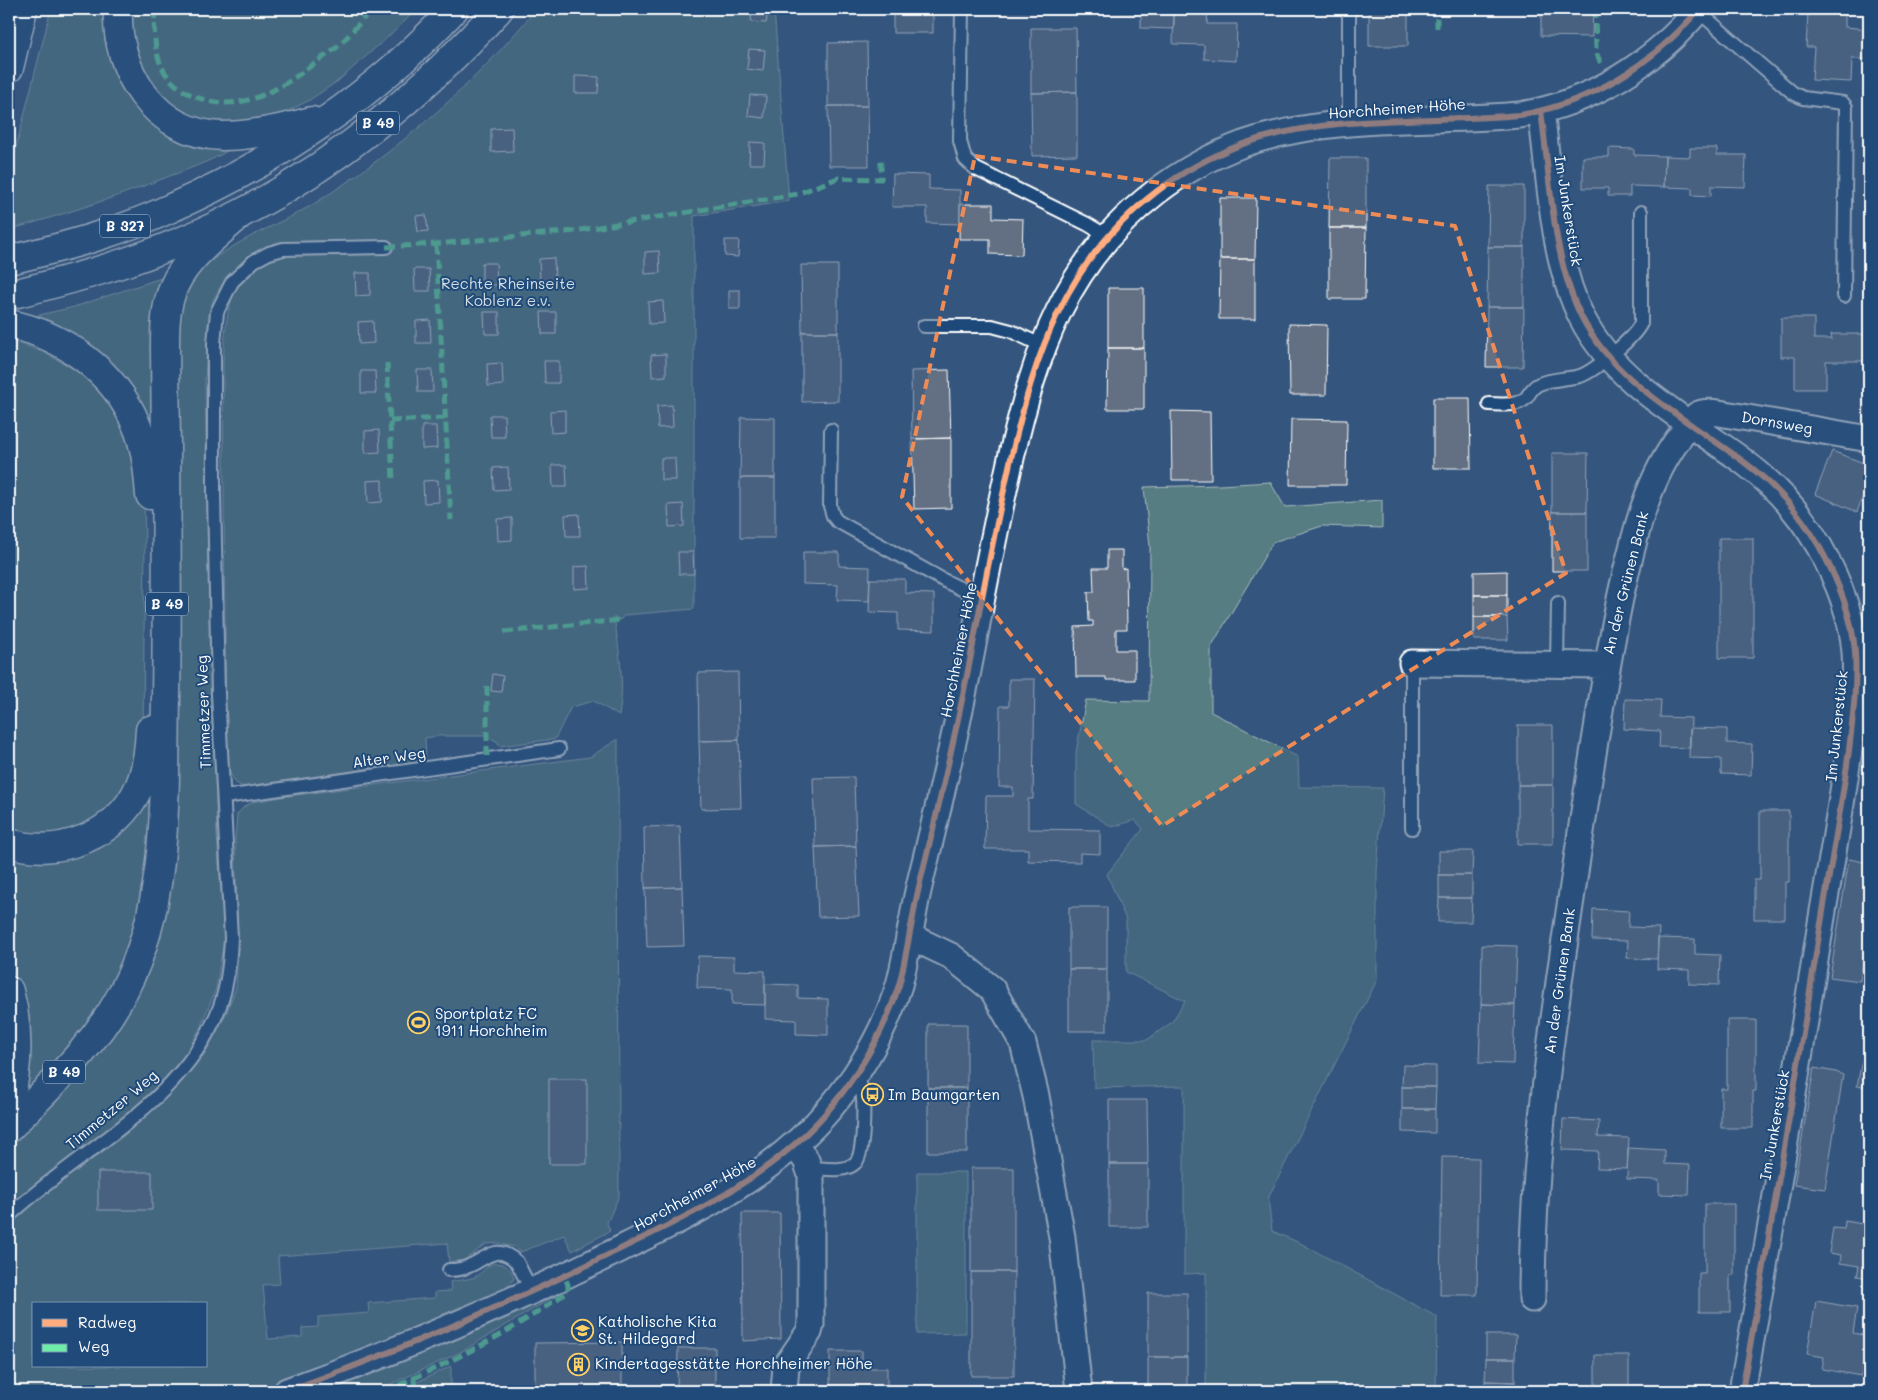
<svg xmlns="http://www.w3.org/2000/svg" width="1878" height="1400" viewBox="0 0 1878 1400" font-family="Mali,sans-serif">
<rect width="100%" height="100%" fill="#34557d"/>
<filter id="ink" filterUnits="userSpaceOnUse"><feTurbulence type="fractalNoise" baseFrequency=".02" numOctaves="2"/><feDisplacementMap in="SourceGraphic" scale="10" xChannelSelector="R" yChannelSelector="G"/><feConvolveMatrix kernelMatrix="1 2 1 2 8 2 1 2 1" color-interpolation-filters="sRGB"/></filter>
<g filter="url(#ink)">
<path fill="#577d82" stroke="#abbec0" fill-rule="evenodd" d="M51,9H107L105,36L112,66L127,93L142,114L161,130L232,148C211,162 185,170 162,179C112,199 61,215 9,230V175Z
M128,9H417L397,29L338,81L308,101L284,113L243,125L188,119L156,94L128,40Z
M536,9H774L789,201L694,216V609L625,615L620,620L614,617C619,648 625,684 619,716L594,701L571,707L555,739L499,746L498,742L486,736H437L425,738L426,759L408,766L250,791L236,783L226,767L223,362C226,324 225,280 265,261C270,259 276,254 282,253C294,251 309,252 321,252L320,241L282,242L245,261L226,278L213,300L208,326L205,380L208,560L217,834L224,939L216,989L200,1028L185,1055L165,1078L139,1104L68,1160L9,1204V1142L26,1124L146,966L174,344C176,331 178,302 183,291C185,286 192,278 197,273C231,240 281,225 320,200C401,148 476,83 536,9Z
M170,275L156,433L26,318L74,307Z
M9,340L43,352L76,370L96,385L114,404L127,431L144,504L145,538L143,733L123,795L88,826L53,838L9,832Z
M1270,482L1285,507L1382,500V528L1322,526L1273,542L1211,647V712L1298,757L1299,787L1383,788L1377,871V980L1268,1198L1272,1231L1302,1244L1437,1317L1436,1391H1206V1273L1184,1274V1086L1094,1088L1093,1040H1147L1172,1022L1185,1001L1126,972V920L1107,874L1143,829L1135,820L1112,827L1076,804V752L1086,700L1149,701L1150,546L1144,487L1220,485Z
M618,739L619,1196L607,1223L610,1231L572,1251L564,1235L521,1252L514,1247L497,1243L486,1244L464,1260L449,1262L447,1243L278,1256L280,1284L263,1285L268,1339L302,1337V1328L318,1327V1317L369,1313L368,1303L435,1298V1292L451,1291L450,1282C458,1280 467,1280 475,1277C480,1275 483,1270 487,1267C499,1258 512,1267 514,1279L504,1291L460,1307L278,1385L256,1391H9V1221L73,1173L147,1114L204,1055L227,1012L236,987L238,945L235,840L237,814L245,806L253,802L281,797L590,757ZM34,1304H206V1366H34Z
M154,769L153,821L134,942L101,1012L22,1102L21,995L9,961V856L60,858Z
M917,1172H966V1333L917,1334Z
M555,1293L557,1295L461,1352L376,1391H321Z
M451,1366V1391H398Z"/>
<path fill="#647083" stroke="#fff" d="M752,9H768L766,23L751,22Z
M893,9H933V33H893Z
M1107,9H1174V29L1141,28V13L1106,12Z
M1174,9L1208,10L1207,24H1237L1236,61L1204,59V45L1173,44Z
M1369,9H1408V46H1369Z
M1541,9H1593L1592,37L1541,36Z
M1808,12L1845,14V27L1869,29V59H1852L1851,82L1812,80L1814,47H1806Z
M1031,28H1076L1077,92L1031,93Z
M867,42L868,106H828V43Z
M749,49L765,50L763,71L747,69Z
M575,76L599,77L598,93H575Z
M1077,92V155L1032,156L1031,93Z
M750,95L766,96L764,118L748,116Z
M828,106H868L869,166H829Z
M512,128L513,151L491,152V129Z
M750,142L765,143L764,164H749Z
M1609,148L1634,149V155L1665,156L1664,187L1630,186V196H1608V188H1583V157H1609Z
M1690,148H1717V155H1746L1745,187L1711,186V196L1692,195V188L1664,187L1665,156L1690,157Z
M1330,158H1366V228H1329Z
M893,174L929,175V189L960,190V224L927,223V207H892Z
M1489,186H1524V247H1488Z
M1220,198H1256L1255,259H1220Z
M960,204H993V218L1023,219L1022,255L990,254V239H959Z
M426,215L428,231L418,232L416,216Z
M1329,228H1366L1365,299H1329Z
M725,240H739L738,257L725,256Z
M1488,247H1524V307H1487Z
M659,251L660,273L645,274V252Z
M554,258L555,280L540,281L539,259Z
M1220,259H1255V319H1219Z
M482,263H496L497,285H482Z
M801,265H838V332H802Z
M414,269H429L430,291H415Z
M355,273H370V295L356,296Z
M1108,288H1144V348H1108Z
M729,290H740V309H729Z
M663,301L664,323L649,324L648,302Z
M1487,307H1524L1523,367H1486Z
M484,312H499V334H485Z
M541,312H556V334H542Z
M1781,318H1814V339H1832L1831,334H1866V361H1826V389H1795V357H1781Z
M430,320L431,343H416V321Z
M373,321L374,343L359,344L358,322Z
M1289,324L1327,325L1326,395H1290Z
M802,332H838V401L802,402Z
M1108,348H1144V409H1107Z
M666,354V376L652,377L651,355Z
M544,361H559V383H545Z
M502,363L503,385L488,386L487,364Z
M417,370H432L433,392H418Z
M949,370L951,438L912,439L911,371Z
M361,371H375L376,393H361Z
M1433,398H1470L1471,468H1433Z
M672,405L673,427L658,428L657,406Z
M565,410V432L551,433L550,411Z
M1171,411L1210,412L1211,480H1172Z
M490,415H504L505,437H491Z
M741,417L775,418V478H740Z
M1291,419L1347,420L1346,485H1290Z
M422,426H436L437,448L422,449Z
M379,430L380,452L365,453V431Z
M951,438V508L914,509L912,439Z
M1832,451L1869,465V479L1857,512L1815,494Z
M1552,453H1588L1587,512H1552Z
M661,458H675L676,480H661Z
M552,465H566L567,487H553Z
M508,467L509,489L494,490L493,468Z
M740,478H775V538H740Z
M382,480V502L368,503L367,481Z
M438,480L439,502L424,503L423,481Z
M683,504L684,526L669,527L668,505Z
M1552,512H1587V571H1552Z
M579,514L580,536H566L565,515Z
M512,518V540L498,541L497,519Z
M1719,538H1753V658H1719Z
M1107,550H1122V569L1126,568L1127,629H1116V650H1135V680H1106V677H1076L1075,627L1093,626V621H1089L1088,592H1094L1093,568H1107Z
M678,552H693L694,574H679Z
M803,552H839V566L870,567L869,601L837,600L838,585L803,584Z
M588,566L589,588L574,589V567Z
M1869,568V589L1862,586Z
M1507,571V595H1474V572Z
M870,579H905V593L934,594V631L898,630V613L869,612Z
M1474,595H1507V617H1474Z
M1474,617H1507L1508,640H1474Z
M738,672L739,740L699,741L698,673Z
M493,674L503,676L501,692L491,691Z
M1009,679H1035L1033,799H1028V829L1100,830V854L1080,853V862L1028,861V849H985L986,796H1013V787H999L1000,706H1009Z
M1625,699L1661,700L1660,717L1691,718L1690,748L1659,747L1660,731L1624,729Z
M1518,725H1553V785H1518Z
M1690,728L1727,729V743L1752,744L1751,775L1721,774V759L1689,758Z
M739,740L741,808L701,809L699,741Z
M854,777L856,846L815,847L813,778Z
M1518,785H1553V844H1518Z
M1760,811H1789V882H1785V919H1754V880H1760Z
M680,826L682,887L645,888L644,827Z
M856,846L859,916L818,917L815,847Z
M1439,851H1473L1472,875H1439Z
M1849,859L1869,863V925L1860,981L1830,977Z
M1439,875H1472V898H1439Z
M682,887L684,946L647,947L645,888Z
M1439,898H1472L1471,922H1438Z
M1069,907H1107V969H1069Z
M1593,909L1629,911L1628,927L1659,928L1657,959L1627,958L1628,941L1592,940Z
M1658,938L1695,939V954L1720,955L1719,985L1689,984V970L1657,969Z
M1482,945L1517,946L1515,1005L1481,1004Z
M698,956L734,957V970L765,971V1005L732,1004V989L697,988Z
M1069,969H1107V1031H1069Z
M765,984L798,985V998L828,999V1035L796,1034V1020L765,1019Z
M1481,1004L1515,1005L1513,1064L1479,1063Z
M1727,1020H1756V1091H1753V1128H1721V1089H1727Z
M928,1024H967V1088H928Z
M1862,1060L1869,1061V1088L1857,1086Z
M1403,1065L1436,1066V1087H1402Z
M1814,1068L1836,1072L1843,1075L1825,1189L1794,1185Z
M549,1079H587V1164H549Z
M1402,1087H1436L1435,1109H1402Z
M928,1088H967V1152H928Z
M1109,1100H1147L1148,1164H1109Z
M1402,1109H1435V1133L1402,1132Z
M1563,1119L1599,1121L1598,1137L1629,1138L1627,1169L1597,1168L1598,1151L1562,1150Z
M1628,1148L1665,1150V1164L1690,1165L1689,1195L1659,1194V1180L1627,1179Z
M1442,1157L1479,1158L1477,1295H1440Z
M1109,1164H1148V1227H1109Z
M971,1168H1014V1272H971Z
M98,1172H152V1210H98Z
M1705,1204H1734V1275H1730V1312H1699V1273H1705Z
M742,1213H780L781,1339L743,1341Z
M1845,1221L1868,1225L1866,1240L1869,1241V1278L1857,1276L1859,1266L1840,1263L1841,1255L1829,1253L1833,1228L1844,1229Z
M971,1272H1014V1376H971Z
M1148,1293H1187V1357H1148Z
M1816,1301L1857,1308L1853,1333L1868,1336L1861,1376L1822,1369L1824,1357L1807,1354Z
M1486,1335H1516L1515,1358H1486Z
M622,1342V1391H552V1386H535V1343Z
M678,1348H715V1391H677Z
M830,1351H862V1368H887V1387H918V1391H858V1385H830Z
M1595,1355H1629V1391H1595Z
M1148,1357H1187V1391H1148Z
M1486,1358H1515V1382L1485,1381Z
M1485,1381L1515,1382V1391H1485Z"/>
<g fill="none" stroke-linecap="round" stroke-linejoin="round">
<defs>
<path id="service" d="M962,9L960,141L965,159L976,169L1087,224L1107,236
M1698,11L1793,93L1803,98L1843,103L1846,107L1844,296
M1349,123V9
M924,326H992L1011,331L1043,346
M1489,404C1500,404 1518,407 1526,398C1530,393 1532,387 1539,384C1551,379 1567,379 1580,376C1595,371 1635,337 1641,323V212
M831,430L830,506L833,516L837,521L945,581L970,593L982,596
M1412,663V828
M1557,664L1558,603
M225,797L559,749
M809,1168C823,1168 845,1173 855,1163C865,1155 864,1103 862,1090C861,1084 858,1080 854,1076
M9,1216C80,1149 184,1103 220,1006C228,984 230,961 231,938L218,694L214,493V343L217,312L232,282L254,261L269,253L283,249L386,247
M449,1270C456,1270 463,1269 469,1266C488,1258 496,1243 517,1262L532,1292"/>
<path id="minor" d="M1541,111C1550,177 1552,259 1582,318C1616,384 1687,419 1744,462C1775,485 1800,513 1819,546C1837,578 1852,614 1855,652C1857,685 1853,717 1849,750C1842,804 1832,857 1823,911C1797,1071 1771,1231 1742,1391
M1412,663L1606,665
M909,936L951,956L992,989L1023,1043L1036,1096L1062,1237L1079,1391
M1532,1299C1532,1140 1559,982 1582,825C1594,748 1605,671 1621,594C1634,538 1646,480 1682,434C1686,428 1691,420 1697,415C1703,411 1712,412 1719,413L1869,439
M287,1391C396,1352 504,1306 608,1255C688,1216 773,1177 831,1107C861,1071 885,1030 899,985C905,963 908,940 913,917C916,897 921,878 926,858C944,784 961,710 975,634C986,575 998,516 1011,458C1036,351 1065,262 1156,192C1182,172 1211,156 1243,144C1332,113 1428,123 1520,115C1591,103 1653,64 1699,9
M784,1391L786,1366L809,1332L811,1325V1175L806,1160L794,1145"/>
<path id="trunk" d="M118,9C115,71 155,134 222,136C253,136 283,129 312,121
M9,68L23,9
M9,260C64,247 120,232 171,208C277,161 376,94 454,9
M9,295C88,276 168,252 240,214C338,163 425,91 499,9
M9,324C63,335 115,372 136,424C146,447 148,470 150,495
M9,843C59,858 117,836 139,787C147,770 149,749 150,730
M9,991C19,1028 19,1065 9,1103
M9,1128C51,1085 98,1043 125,988C170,900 164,793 166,697C168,581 166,464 165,348C165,331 165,314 170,297C179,263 214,238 239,215"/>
</defs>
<use href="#service" stroke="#fff" stroke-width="16"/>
<use href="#minor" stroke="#fff" stroke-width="29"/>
<use href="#trunk" stroke="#fff" stroke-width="31"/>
<use href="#service" stroke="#1f4a7a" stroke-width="12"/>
<use href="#minor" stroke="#1f4a7a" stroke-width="25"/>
<use href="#trunk" stroke="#1f4a7a" stroke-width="28"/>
<path stroke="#6deda7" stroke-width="5" stroke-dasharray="10 5" stroke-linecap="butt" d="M155,9C153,41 154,74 186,92C230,117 272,95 308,68C317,61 327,55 336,48C349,36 360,22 372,9
M1595,9L1596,52L1601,64
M1437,28V9
M436,244L451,520
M386,247L436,244L575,231L797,194L838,178L881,179V160
M387,363L393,480
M390,421L445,418
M1869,439V438
M504,632L620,620
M487,686V760
M414,1378L415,1391
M385,1391C449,1363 511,1333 568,1291V1285L565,1277"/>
<defs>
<path id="cycleway" d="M1541,111C1550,177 1552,259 1582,318C1616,384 1687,419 1744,462C1775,485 1800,513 1819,546C1837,578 1852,614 1855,652C1857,685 1853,717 1849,750C1842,804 1832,857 1823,911C1797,1071 1771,1231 1742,1391
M287,1391C396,1352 504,1306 608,1255C688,1216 773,1177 831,1107C861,1071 885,1030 899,985C905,963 908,940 913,917C916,897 921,878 926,858C944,784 961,710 975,634C986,575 998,516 1011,458C1036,351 1065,262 1156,192C1182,172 1211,156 1243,144C1332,113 1428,123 1520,115C1591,103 1653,64 1699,9"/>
</defs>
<use href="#cycleway" stroke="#1f4a7a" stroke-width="9"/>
<use href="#cycleway" stroke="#ffac80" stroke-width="6"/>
</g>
</g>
<path d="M0 0H1878V1400H0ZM975,156L1455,226L1566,573L1162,826L902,497Z" fill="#34557d" fill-opacity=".55" fill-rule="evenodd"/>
<path fill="none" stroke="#ef8b55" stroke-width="4" stroke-dasharray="10 6" stroke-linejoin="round" d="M975,156L1455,226L1566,573L1162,826L902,497Z"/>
<defs>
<symbol id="stadium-ring" viewBox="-11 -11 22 22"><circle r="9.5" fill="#1f4a7a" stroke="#ffd166" stroke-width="1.5"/><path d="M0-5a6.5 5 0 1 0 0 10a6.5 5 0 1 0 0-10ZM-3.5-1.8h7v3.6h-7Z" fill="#ffd166"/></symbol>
<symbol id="bus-ring" viewBox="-11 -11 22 22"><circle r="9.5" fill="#1f4a7a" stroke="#ffd166" stroke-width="1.5"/><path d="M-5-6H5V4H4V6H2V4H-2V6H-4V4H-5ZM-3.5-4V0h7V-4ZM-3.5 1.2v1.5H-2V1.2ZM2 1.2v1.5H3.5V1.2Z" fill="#ffd166"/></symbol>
<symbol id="school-ring" viewBox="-11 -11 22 22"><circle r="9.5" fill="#1f4a7a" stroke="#ffd166" stroke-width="1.5"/><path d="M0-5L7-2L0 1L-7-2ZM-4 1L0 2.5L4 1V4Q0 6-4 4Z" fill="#ffd166"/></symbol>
<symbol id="building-ring" viewBox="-11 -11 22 22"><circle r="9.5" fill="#1f4a7a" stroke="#ffd166" stroke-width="1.5"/><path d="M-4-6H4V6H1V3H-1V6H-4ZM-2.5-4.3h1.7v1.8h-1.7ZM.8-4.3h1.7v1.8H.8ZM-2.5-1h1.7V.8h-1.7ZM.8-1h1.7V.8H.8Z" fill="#ffd166"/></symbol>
</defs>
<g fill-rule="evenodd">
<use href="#stadium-ring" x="406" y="1010" width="25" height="25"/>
<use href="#bus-ring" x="860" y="1082" width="25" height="25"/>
<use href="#school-ring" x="570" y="1318" width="25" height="25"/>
<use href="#building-ring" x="566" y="1352" width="25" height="25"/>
</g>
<g text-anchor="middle" stroke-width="4" stroke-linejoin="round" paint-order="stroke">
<g fill="#1f4a7a" stroke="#bcc9d7" stroke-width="1">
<rect x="357" y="111.5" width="42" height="23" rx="4"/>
<rect x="100" y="214.5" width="50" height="23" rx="4"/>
<rect x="146" y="592.5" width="42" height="23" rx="4"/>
<rect x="43" y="1060.5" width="42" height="23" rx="4"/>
</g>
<g font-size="14" font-weight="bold" fill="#fff">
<text x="378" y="128">B 49</text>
<text x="125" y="231">B 327</text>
<text x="167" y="609">B 49</text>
<text x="64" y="1077">B 49</text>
</g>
<g font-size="15" fill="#fff" stroke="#1f4a7a">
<text transform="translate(1397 109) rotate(-4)" y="5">Horchheimer Höhe</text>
<text transform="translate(1568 211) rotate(81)" y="5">Im Junkerstück</text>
<text transform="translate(1777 423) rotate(10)" y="5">Dornsweg</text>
<text transform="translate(1626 583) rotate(-76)" y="5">An der Grünen Bank</text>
<text transform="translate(959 650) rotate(-79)" y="5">Horchheimer Höhe</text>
<text transform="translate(204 712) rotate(-92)" y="5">Timmetzer Weg</text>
<text transform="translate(1837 726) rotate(-84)" y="5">Im Junkerstück</text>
<text transform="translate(389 758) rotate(-8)" y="5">Alter Weg</text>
<text transform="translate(1560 981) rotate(-82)" y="5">An der Grünen Bank</text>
<text transform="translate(112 1110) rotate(-40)" y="5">Timmetzer Weg</text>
<text transform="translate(1775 1125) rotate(-80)" y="5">Im Junkerstück</text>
<text transform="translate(695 1194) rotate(-29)" y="5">Horchheimer Höhe</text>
</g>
<g font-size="15" fill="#d5dee0" stroke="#1f4a7a">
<text x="508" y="289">Rechte Rheinseite<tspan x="508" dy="17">Koblenz e.v.</tspan></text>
</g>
<g font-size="15" fill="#fff" stroke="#1f4a7a" text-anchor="start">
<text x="435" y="1019">Sportplatz FC<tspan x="435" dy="17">1911 Horchheim</tspan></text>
<text x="888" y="1100">Im Baumgarten</text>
<text x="598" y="1327">Katholische Kita<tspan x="598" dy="17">St. Hildegard</tspan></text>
<text x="595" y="1369">Kindertagesstätte Horchheimer Höhe</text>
</g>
</g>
<rect width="1878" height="1400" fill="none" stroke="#1f4a7a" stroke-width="30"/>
<rect x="15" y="15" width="1848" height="1370" fill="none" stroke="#fff" stroke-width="2" filter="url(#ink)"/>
<rect x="32" y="1302" width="175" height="65" fill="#1f4a7a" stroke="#7992af"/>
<rect x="42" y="1319" width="25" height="8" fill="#ffac80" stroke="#7992af"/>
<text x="78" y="1328" font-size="15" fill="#ffffff">Radweg</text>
<rect x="42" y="1344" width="25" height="8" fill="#6deda7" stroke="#7992af"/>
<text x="78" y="1352" font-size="15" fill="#ffffff">Weg</text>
</svg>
